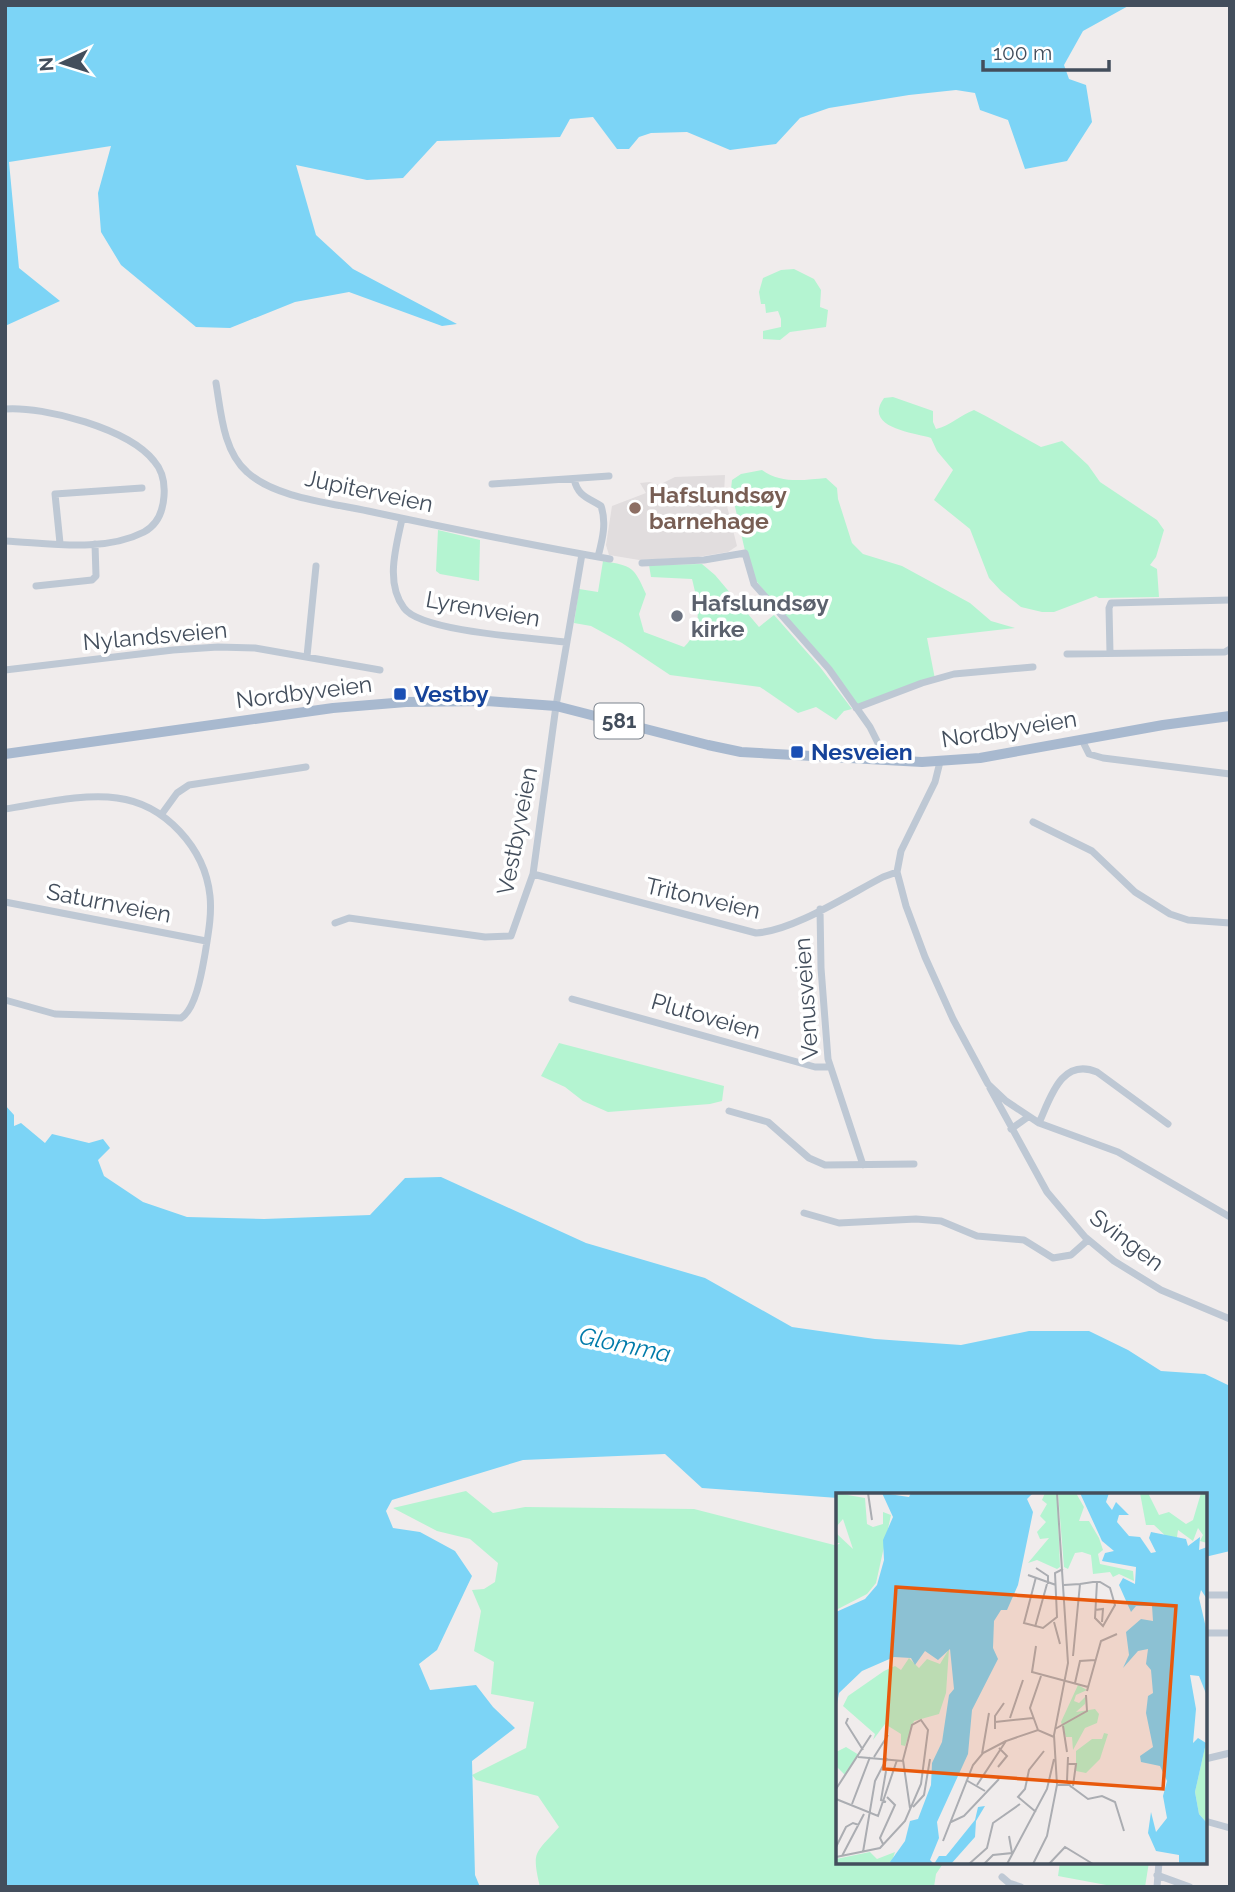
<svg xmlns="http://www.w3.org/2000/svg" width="1235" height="1892" viewBox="0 0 1235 1892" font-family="Raleway,sans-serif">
<rect width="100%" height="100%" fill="#f0ecec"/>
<path fill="#e1ddde" d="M725,475L724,494L737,546L728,552L698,557L639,560L609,555L606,545L612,506L646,493L640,483L650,482L659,485L675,477Z"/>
<path fill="#b4f4d1" d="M794,269L814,279L821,290L820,307L828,310L826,327L790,332L780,340L763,339V331L781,327V319L778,311L766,313L765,304H761L759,292L763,278L781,270Z
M893,397L933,411V422L936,429C950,426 960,415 974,410C997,421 1018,435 1041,447L1062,441L1088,465L1100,482L1157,520L1164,530L1156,557L1150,565L1157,569L1159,597L1099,598L1096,596L1054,612H1042L1021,607L1001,591L989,578L970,529L934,500L953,470L937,451L931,438C915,433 862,428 884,398Z
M762,470C781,484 804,480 826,478L837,488L838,499L852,543L863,554L902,566L970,603L991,621L1015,628L927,638L935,679L856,708L750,573L731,489L732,480L741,474Z
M438,530L480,540L479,581L440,574L436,571Z
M603,561C633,566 634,567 646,594L639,614L644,632L684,647C704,628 698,603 692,579L651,577L649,565L702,564L715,575L759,627L774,615L820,667L852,709L844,711L836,720L816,707L798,713L760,687L670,675L622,643L591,626L574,623L579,589L598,592Z
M559,1043L724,1086L722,1101L710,1104L608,1112L583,1101L565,1087L541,1076Z
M466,1491L493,1513L525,1507L694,1509L838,1546V1862H944L936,1874L934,1887H540C531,1849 536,1854 559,1827L538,1796L476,1780L472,1775L526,1748L534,1702L491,1694L494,1662L474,1651L481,1611L472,1590L484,1589L495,1582L498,1563L470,1539L437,1531L393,1508Z
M1060,1862H1149L1145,1887H1117L1058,1876Z"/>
<path fill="#7cd4f6" d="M5,5H1130L1083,31L1064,65L1069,79L1086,85L1092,122L1067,161L1025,169L1008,120L980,110L975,93L956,90L909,95L829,108L800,118L776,144L730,150L687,132L651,133L639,137L629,149H617L593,117L570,119L560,137L437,141L403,178L367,180L296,165L316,235L353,269L457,324L442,326L349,292L295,302L230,328L196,327L121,265L101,232L98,193L111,146L9,162L19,268L60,301L5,326Z
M5,1105L14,1115V1126L21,1123L45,1143L52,1134L89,1143L103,1139L110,1148L98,1160L104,1176L143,1202L187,1217L264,1219L370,1215L405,1178L441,1177L586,1243L705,1278L792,1327L875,1339L961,1345L1029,1331H1089L1128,1350L1161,1371L1205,1374L1230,1386V1551L1205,1557V1495H838V1498L702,1488L665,1454L523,1460L392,1500L386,1511L393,1528L420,1532L455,1551L472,1576L437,1650L419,1664L430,1690L476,1685L493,1707L515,1728L472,1761L475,1875L480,1887H5Z"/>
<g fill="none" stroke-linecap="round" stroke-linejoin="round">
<path stroke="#bec8d4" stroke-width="7" d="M216,383C221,412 223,451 247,472C275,498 332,503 368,511C448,528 529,545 610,559
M5,409C45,406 129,429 154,461C163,471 165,483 164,496C163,511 157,525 144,532C103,553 49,543 5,541
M574,479C578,497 589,498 601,506C607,523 602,541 598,557
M492,484L609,476
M402,519C396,547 385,583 404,608C421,632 534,638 566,642
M60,543L55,494L142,488
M642,563L704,560L745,553L754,584L829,669L870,727L878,743L880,760
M36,586L92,580L96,576L95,544
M1110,653L1109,608L1111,603L1230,600
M1067,654L1225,652L1230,649
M307,656L316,566
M5,670L173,650L218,647L255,648L380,670
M856,708L922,683L954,674L1033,667
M1082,740L1089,754L1103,758L1230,774
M940,762L935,782L901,851L897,872L906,906L925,957L953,1019L988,1084L1006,1101L1039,1123L1118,1152L1230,1217
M5,809C39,804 83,793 117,798C165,804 205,848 210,896C212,915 208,935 205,954C202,971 196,1009 181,1018L55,1014L5,1000
M161,815L177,793L189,785L306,767
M1033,822L1092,851L1135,892L1170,914L1188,920L1230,923
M533,874L756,933C793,931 848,895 883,877L897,872
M5,902L206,941
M820,909L821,968L828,1059L863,1165
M335,923L349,918L485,937L511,936L533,874L556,706L582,554
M572,999L815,1067H829
M990,1088L1047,1192L1085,1237L1114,1261L1161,1290L1230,1319
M729,1111L768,1122L809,1158L825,1165L914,1164
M1039,1123C1050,1099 1061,1057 1097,1072L1168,1124
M1011,1129L1028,1117
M804,1213L839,1223L916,1219L941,1221L977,1236L1024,1240L1053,1258L1071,1255L1088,1240
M1205,1595H1230
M1205,1633H1230
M1205,1759L1230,1753
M1205,1821L1230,1828
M1157,1875L1190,1887
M1002,1877L1009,1883L1021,1887
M1157,1887L1159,1862"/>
<path stroke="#a8b9cf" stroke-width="10" d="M5,754L333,708L406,702L487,701L556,706L708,745L741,752L922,762L980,758L1163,725L1230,716"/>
</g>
<circle fill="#8d6e63" stroke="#fff" stroke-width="2.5" cx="635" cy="508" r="7"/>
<circle fill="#6b7280" stroke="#fff" stroke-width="2.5" cx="677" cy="616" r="7"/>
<g fill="#1a4fb4" stroke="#fff" stroke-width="2.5">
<rect x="393" y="687" width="14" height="14" rx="3.5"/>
<rect x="790" y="745" width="14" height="14" rx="3.5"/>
</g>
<g text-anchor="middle" stroke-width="7" stroke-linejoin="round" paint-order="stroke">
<rect fill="#fff" stroke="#7b838d" stroke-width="2" x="594.5" y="703.5" width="49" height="35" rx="5"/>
<g font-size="21" font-weight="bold" fill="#434e5c">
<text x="619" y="728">581</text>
</g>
<g font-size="23" fill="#434e5c" stroke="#fff">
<text transform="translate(369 491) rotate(12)" y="8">Jupiterveien</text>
<text transform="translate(483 609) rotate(10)" y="8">Lyrenveien</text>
<text transform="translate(155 636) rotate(-5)" y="8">Nylandsveien</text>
<text transform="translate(304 692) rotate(-7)" y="8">Nordbyveien</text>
<text transform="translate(1009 729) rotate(-9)" y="8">Nordbyveien</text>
<text transform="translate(517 831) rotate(-79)" y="8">Vestbyveien</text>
<text transform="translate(703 898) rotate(13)" y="8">Tritonveien</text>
<text transform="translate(109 903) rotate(11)" y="8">Saturnveien</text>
<text transform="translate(806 999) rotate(-94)" y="8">Venusveien</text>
<text transform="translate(706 1016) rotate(16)" y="8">Plutoveien</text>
<text transform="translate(1127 1240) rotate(37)" y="8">Svingen</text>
</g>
<g font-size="23" font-weight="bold" fill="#785e54" stroke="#fff" text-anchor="start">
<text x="649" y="503">Hafslundsøy<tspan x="649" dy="26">barnehage</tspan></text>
</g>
<g font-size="23" font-weight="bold" fill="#5b616d" stroke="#fff" text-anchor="start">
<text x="691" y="611">Hafslundsøy<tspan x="691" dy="26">kirke</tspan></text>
</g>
<g font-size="23" font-weight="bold" fill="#164399" stroke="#fff" text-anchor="start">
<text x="414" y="702">Vestby</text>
<text x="811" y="760">Nesveien</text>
</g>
<g font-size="24" font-style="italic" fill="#017baa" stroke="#fff">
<text transform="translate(625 1345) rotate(12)" y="8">Glomma</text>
</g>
</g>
<g transform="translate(836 1493)">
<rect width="371" height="371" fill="#f0ecec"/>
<path d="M0,0L29,5L31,31L37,34L47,31V19L55,22L40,90L31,101L0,117V53L4,50H0V40L17,56L7,26L0,34ZM209,0H221L224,74L221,76L201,67L192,70L213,45L204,46L201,39L210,29L204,23L211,11L206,7ZM222,0H240L248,14L243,28H253L263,45L267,57L262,61L264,71L297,78L298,88L283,81L277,84L274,79L257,81L255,62L246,59L239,60L232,76L228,74ZM304,0H312L323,22L333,19L350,31L357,27L365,0H371V50L364,48L367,42L362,35L357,48L342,37L341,44L333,46L318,32H310ZM113,156L110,200L103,221L78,228L69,253L65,252V241L49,231L37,247L39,241L7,213L12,203L48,178L59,173L65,177L73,165L83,175L91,166L104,171ZM242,192L251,197L240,202L238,208L243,210L250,203L249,211L240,219L259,216L263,221L261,230L249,235L237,257L236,244H230L225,229ZM268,240L272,241L264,266L250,280L240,278V258L256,246H266ZM371,245V330L363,321L359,299ZM10,254L23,262L9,282L1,274L0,259ZM34,359L41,366L59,359L55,371H0V366Z" fill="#b4f4d1"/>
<path d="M46,0L73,4L75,0H197L191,6L197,19L182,92L171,117H165L158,128L157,155L162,166L136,217L132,261L101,329L103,345L94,367L98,371L103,363H110L139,327L142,314L149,313L140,328L139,344L115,371H55L54,369L69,348L74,328L82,326L95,292L96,270L106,249L113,202L118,196L114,156L102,167L89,158L79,172L75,165L58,164L26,178L3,200L0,216V119L29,106L41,92L48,67L47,47L57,24ZM244,0H273L270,9L276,17L280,9L293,22H283L281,29L293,43L304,44L315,60L320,59L313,45L315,39L350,46L352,53L364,44L363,57L371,54V106L365,97L363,105L371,139V203L363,183L354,182L360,216L357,250L362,245L370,250L359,299L363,321L371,330V371H343V362L320,358L312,340L315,319L320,339L331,325L327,303L331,288L324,273L305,269L304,263L317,254L310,220L312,203L317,200L315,177L310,171L312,156L302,158L287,175L293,162L290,139L305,126L317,128L316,113H300L295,119L283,92L287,85L299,91L300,74L266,68L269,60L278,58L266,48Z" fill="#7cd4f6"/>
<path fill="none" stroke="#abadb2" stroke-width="2" d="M32,0L36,27M200,75L212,83V91M192,82L220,92M200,84L188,130L207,135L221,124L219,80L227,76M228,92L244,91L257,89H264L274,95L279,112L267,133L259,125L261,89M259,117L267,116L266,129M218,129L224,151M199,134L211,91M200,153L196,179L252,194M237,163L244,91M239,190L244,168L259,167M251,198L265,148L281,141M12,225L10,230L27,257M174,225L187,187M159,229L197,225M227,233L231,259M159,236V223L168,210M219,236L251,218L250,202M202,237L194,215L205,183M146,261L153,220M22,264L67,268M38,264L52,242M232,264L231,288L235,294M232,271H240L237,293M162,274L171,263L163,255M130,287L149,298M141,292L170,248L202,237L218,244M221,292H233L252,306L266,303L279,309L288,338M0,296L35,242M0,306L42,323L61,267M50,309L45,307L50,278M16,311L34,264M77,314L88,302L94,266M200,319L182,304L189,296L193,277L208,258M115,329L128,323L163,286M107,348L137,272L147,260L170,248M47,351L44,345L59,312L51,304M0,354L10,334L17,330L23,332M27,359L39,288L51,265M6,363L28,321M0,364L44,355L69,328L85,291L92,237L85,227L76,232L67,267L74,315M133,371L151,355L157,330L184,311M148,371L157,362L176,360L173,343M171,371L211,296L218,266M197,371L211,343L221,292L218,242L232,170L221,0M213,371L229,354L257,371"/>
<path fill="#e8590c" fill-opacity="0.15" stroke="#e8590c" stroke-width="3.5" d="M60,94L340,113L327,296L48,276Z"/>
<rect width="371" height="371" fill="none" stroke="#434e5c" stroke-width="3.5"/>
</g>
<rect width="1235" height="1892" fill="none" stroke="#434e5c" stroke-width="14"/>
<g transform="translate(63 63) rotate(266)" stroke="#ffffff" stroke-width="5" paint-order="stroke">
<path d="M0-5L12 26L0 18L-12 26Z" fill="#434e5c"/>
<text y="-10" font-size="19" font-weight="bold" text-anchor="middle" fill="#434e5c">N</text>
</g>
<path d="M983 60v10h126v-10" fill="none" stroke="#434e5c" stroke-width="3.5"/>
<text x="993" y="60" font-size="21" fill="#434e5c" stroke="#ffffff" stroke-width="5" paint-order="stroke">100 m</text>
</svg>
